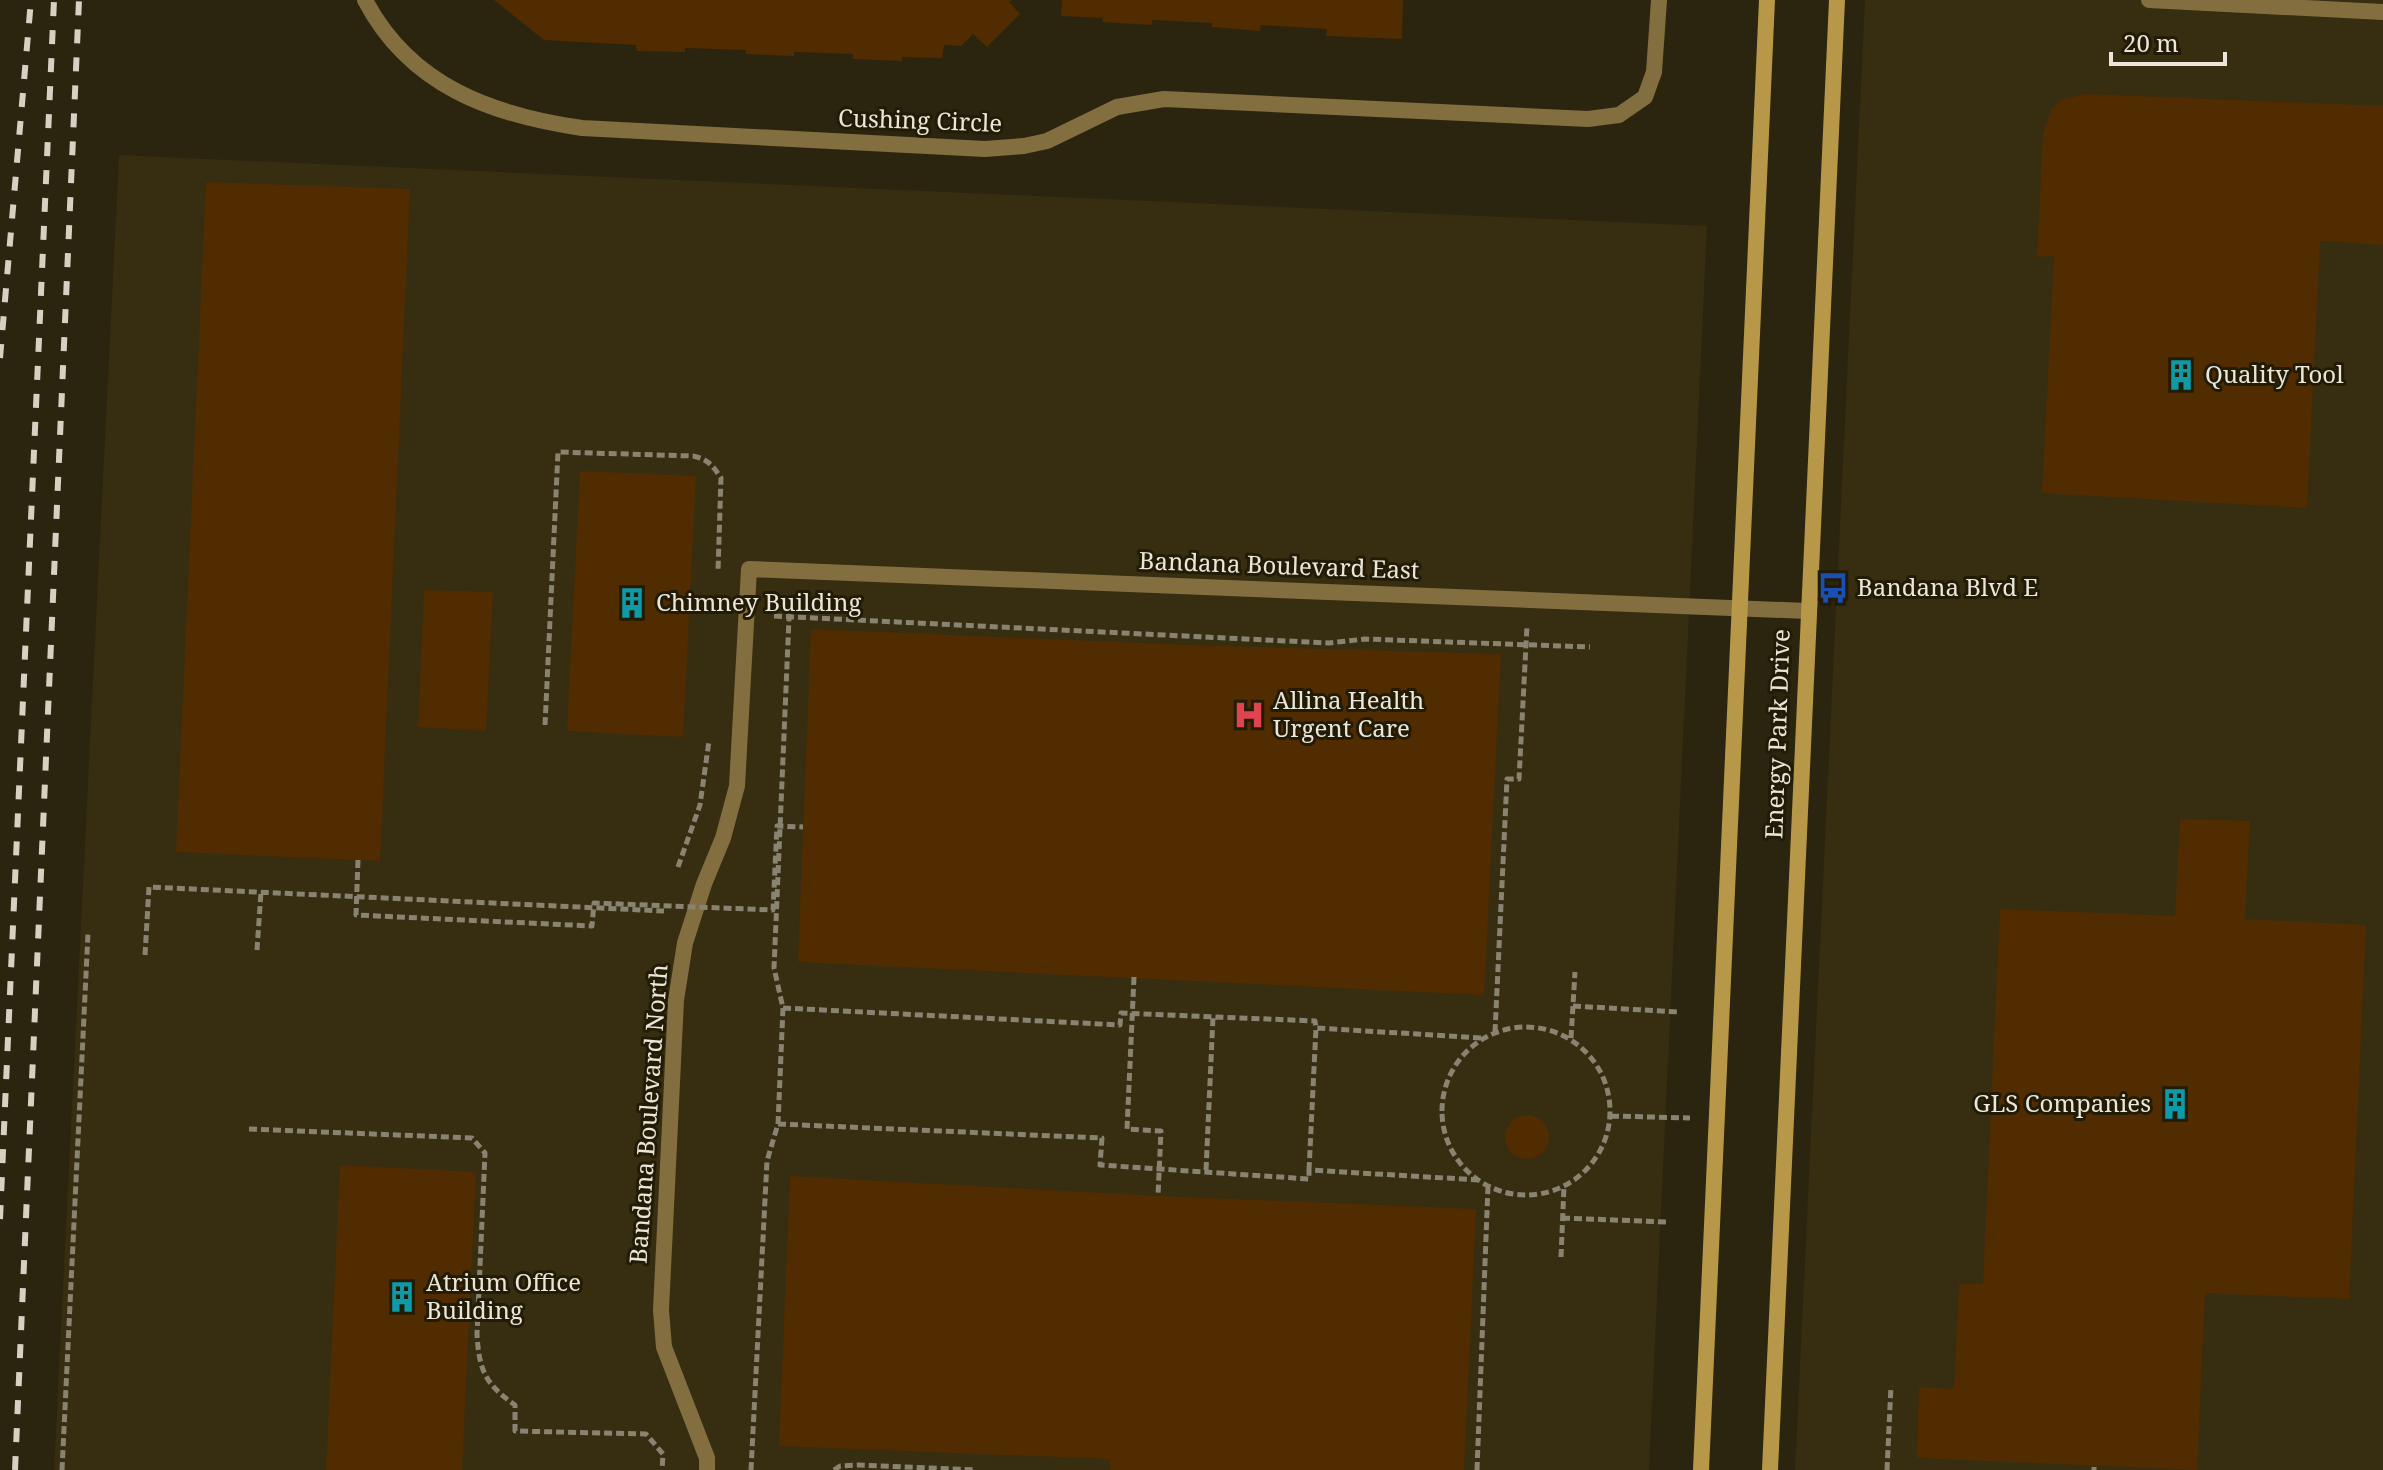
<svg xmlns="http://www.w3.org/2000/svg" width="2383" height="1470" viewBox="0 0 2383 1470" font-family="'Noto Serif',serif">
<rect width="100%" height="100%" fill="#2b240f"/>
<path fill="#372d10" d="M1865,0H2383V1470H1795Z
M119,155L1707,226L1649,1470H54Z"/>
<path fill="#522c01" d="M494,0H1012L1009,2L1020,14L987,47L973,34L961,46L944,45L942,58L902,57V61L853,59V54L794,52V56L745,54L746,50L685,48V52L637,51L636,45L544,40Z
M1062,0H1403L1402,39L1326,36L1327,29L1261,25L1260,31L1212,27V23L1152,20V25L1102,22L1103,18L1061,16Z
M2086,94L2383,106V245L2320,241L2307,508L2042,493L2054,256L2037,257L2043,134L2051,110L2061,100Z
M206,182L410,189L380,861L176,852Z
M580,471L696,476L683,737L567,731Z
M424,590L493,592L486,731L418,727Z
M811,629L1187,645L1501,654L1484,995L798,962Z
M2180,819L2250,821L2245,919L2366,925L2349,1299L2205,1293L2197,1470L1917,1458L1919,1387L1954,1389L1959,1284H1983L2000,909L2175,916Z
M1505 1137a22 22 0 1 1 44 0a22 22 0 1 1-44 0Z
M340,1165L476,1172L462,1470H326Z
M790,1176L1158,1196L1476,1209L1464,1470H1110V1459L779,1446Z"/>
<g fill="none" stroke-linecap="round" stroke-linejoin="round">
<path stroke="#898372" stroke-width="5" stroke-dasharray="8 4" stroke-linecap="butt" d="M774,616L1329,643L1365,639L1590,647
M545,725L558,452L693,456C708,459 713,466 721,478L718,571
M678,867L700,805L709,741
M257,950L261,892
M145,955L149,887L664,911
M1573,1006L1679,1012
M783,1008L1120,1025L1121,1013L1315,1021L1316,1028L1483,1038
M1442 1111a84 84 0 1 1 168 0a84 84 0 1 1-168 0Z
M1495,1032L1507,779H1519L1527,626
M1571,1038L1575,972
M1611,1116L1690,1118
M778,1124L1102,1138L1100,1165L1309,1179V1170L1479,1180
M249,1129L472,1138L485,1153L477,1334C479,1370 485,1384 515,1405V1431L646,1434L663,1454L662,1470
M1206,1170L1213,1017
M1309,1170L1316,1028
M1562,1218L1667,1222
M1561,1257L1564,1186
M62,1470L88,933
M751,1470L767,1161L778,1124L783,1008L774,968L790,595
M834,1470L840,1466L857,1465L976,1470
M1477,1470L1488,1186
M1887,1470L1891,1386
M2094,1470V1467"/>
<path stroke="#826e3f" stroke-width="16" d="M365,0C410,86 492,115 582,128L985,149L1024,146L1047,141L1117,107L1164,99L1588,119L1619,115L1645,97L1654,72L1659,0
M2149,0L2383,12
M707,1470V1458L664,1347L661,1310L676,1000L685,943L704,884L723,838L737,786L749,569L1807,611"/>
<path stroke="#b79748" stroke-width="16" d="M1701,1470L1767,0
M1770,1470L1837,0"/>
<path stroke="#d6d1c3" stroke-width="6" stroke-dasharray="14 14" stroke-linecap="butt" d="M0,358L31,0
M0,1219L54,0
M15,1470L79,0"/>
<path stroke="#898372" stroke-width="5" stroke-dasharray="8 4" stroke-linecap="butt" d="M358,860L356,915L592,926L594,903L773,910L777,826L803,827
M1134,977L1127,1129L1161,1131L1158,1196"/>
</g>
<defs>
<symbol id="building-bare" viewBox="-9 -9 18 18"><path d="M-4-6H4V6H1V3H-1V6H-4ZM-2.5-4.3h1.7v1.8h-1.7ZM.8-4.3h1.7v1.8H.8ZM-2.5-1h1.7V.8h-1.7ZM.8-1h1.7V.8H.8Z" fill="#0f9aa8" stroke="#221b06" stroke-width="2.5" paint-order="stroke"/></symbol>
<symbol id="bus-bare" viewBox="-9 -9 18 18"><path d="M-5-6H5V4H4V6H2V4H-2V6H-4V4H-5ZM-3.5-4V0h7V-4ZM-3.5 1.2v1.5H-2V1.2ZM2 1.2v1.5H3.5V1.2Z" fill="#1a4fb4" stroke="#221b06" stroke-width="2.5" paint-order="stroke"/></symbol>
<symbol id="hospital-bare" viewBox="-9 -9 18 18"><path d="M-5-5h3v3.5h4V-5h3V5h-3V1.5h-4V5h-3Z" fill="#e0444e" stroke="#221b06" stroke-width="2.5" paint-order="stroke"/></symbol>
</defs>
<g fill-rule="evenodd">
<use href="#building-bare" x="2159" y="353" width="44" height="44"/>
<use href="#bus-bare" x="1811" y="566" width="44" height="44"/>
<use href="#building-bare" x="610" y="581" width="44" height="44"/>
<use href="#hospital-bare" x="1227" y="693" width="44" height="44"/>
<use href="#building-bare" x="2153" y="1082" width="44" height="44"/>
<use href="#building-bare" x="380" y="1275" width="44" height="44"/>
</g>
<g text-anchor="middle" stroke-width="6" stroke-linejoin="round" paint-order="stroke">
<g font-size="24" fill="#ebe6d9" stroke="#221b06">
<text transform="translate(920 121) rotate(2)" y="8">Cushing Circle</text>
<text transform="translate(1279 566) rotate(2)" y="8">Bandana Boulevard East</text>
<text transform="translate(1778 734) rotate(-88)" y="8">Energy Park Drive</text>
<text transform="translate(649 1114) rotate(-86)" y="8">Bandana Boulevard North</text>
</g>
<g font-size="24" fill="#ebe6d9" stroke="#221b06" text-anchor="start">
<text x="2205" y="383">Quality Tool</text>
<text x="1857" y="596">Bandana Blvd E</text>
<text x="656" y="611">Chimney Building</text>
<text x="1273" y="709">Allina Health<tspan x="1273" dy="28">Urgent Care</tspan></text>
<text x="2151" y="1112" text-anchor="end">GLS Companies</text>
<text x="426" y="1291">Atrium Office<tspan x="426" dy="28">Building</tspan></text>
</g>
</g>
<path d="M2111 52v12h114v-12" fill="none" stroke="#ebe6d9" stroke-width="4"/>
<text x="2123" y="52" font-size="24" fill="#ebe6d9" stroke="#221b06" stroke-width="6" paint-order="stroke">20 m</text>
</svg>
